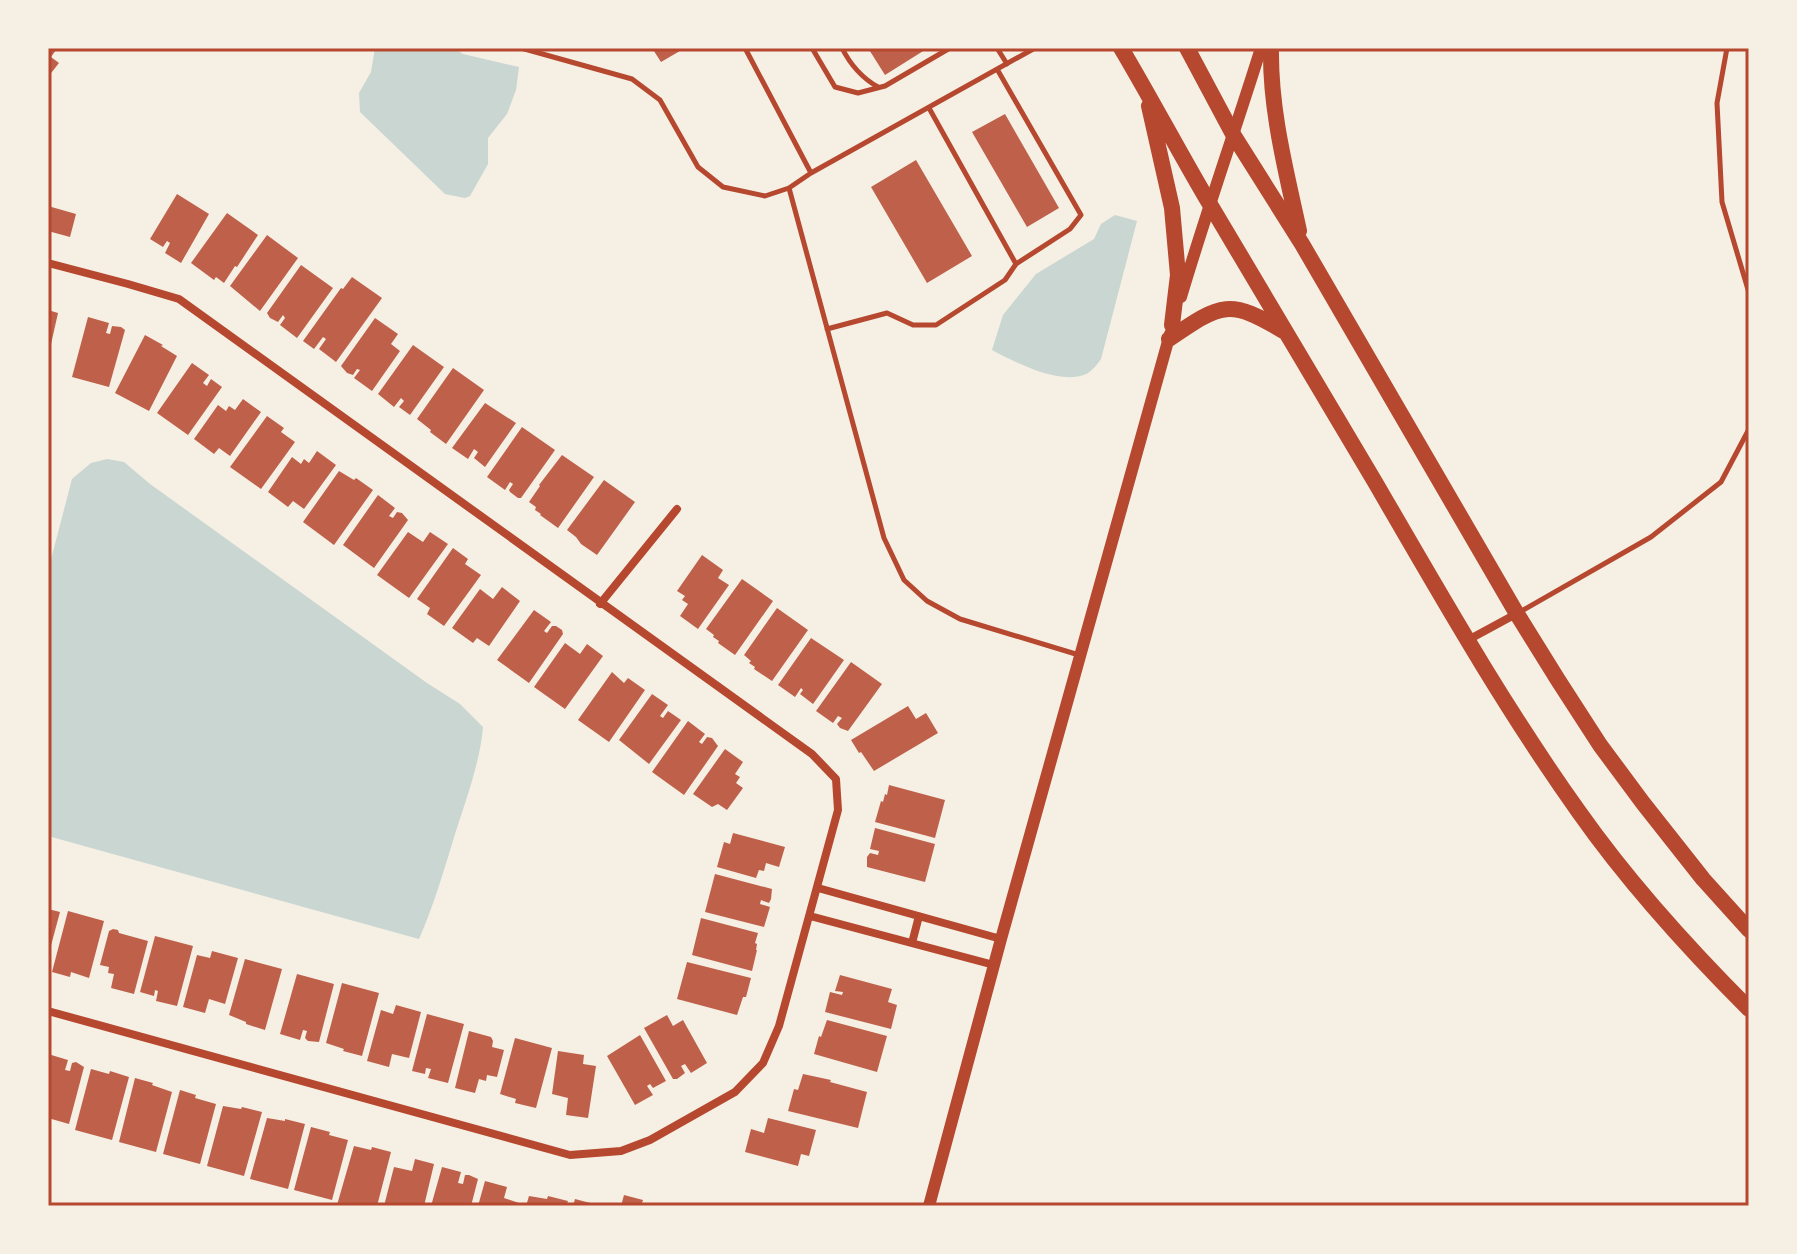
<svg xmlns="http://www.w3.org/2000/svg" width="1797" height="1254" viewBox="0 0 1797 1254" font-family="Roboto,sans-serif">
<rect width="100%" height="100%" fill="#f6efe4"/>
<path fill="#c9d6d2" d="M375,48H454L463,54L519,67L516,90L507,114L488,138V164L470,196L465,198L445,194L360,112L359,93L371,72Z
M1115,215L1137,221L1101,359C1098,363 1093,370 1088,373C1061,387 1015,362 992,350L1003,315L1036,274L1094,239L1101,224Z
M107,459L124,462L150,484L427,683L460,704L483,727C480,763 466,799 455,834C444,870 434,905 419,939L48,836V571L72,479L91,463Z"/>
<path fill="#bf614a" d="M48,48L56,50L51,57L59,63L48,77Z
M652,48H685L661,62Z
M868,48H928L885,75Z
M1005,114L1059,208L1027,227L972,132Z
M916,160L972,256L927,283L871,187Z
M177,194L209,214L181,263L165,253L170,243L167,241L163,247L150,239Z
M48,206L76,214L70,237L48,231Z
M227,213L258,235L237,267L235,266L224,283L216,277L214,280L191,263Z
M267,235L298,258L260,311L230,286Z
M301,265L333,288L297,338L280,325L285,318L283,315L278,322L270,318L267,313Z
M352,277L382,298L336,362L319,349L326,339L323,337L314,349L303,341L341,288L343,289Z
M48,310L58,313L49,353H48Z
M88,317L109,323L106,333L110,334L112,326L121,327L125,330L109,387L72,377Z
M375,318L398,334L391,344L400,351L372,391L354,378L360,370L357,369L353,375L347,373L341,366Z
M145,335L163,345L161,346L177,356L149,411L115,393Z
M413,345L444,367L410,415L399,407L404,401L401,398L394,407L378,394Z
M192,363L209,375L203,383L207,386L211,379L222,387L188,435L157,413Z
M453,368L484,390L446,444L430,432L431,430L417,419Z
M243,399L261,412L230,456L219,448L214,454L194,439L218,405L226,411L229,406L235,410Z
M485,403L516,423L485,467L474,458L478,452L474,449L468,459L452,448Z
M267,416L284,428L281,432L295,442L261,489L230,467Z
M522,427L555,450L521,498H518L510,492L509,490L513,484L510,482L505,490L487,477Z
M317,451L336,465L304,509L293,501L288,507L268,492L292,457L301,464L304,459L309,463Z
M562,455L594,477L558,528L540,515L541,514L535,510L536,507L529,502L540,486L539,485Z
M339,471L354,480L356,478L373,490L334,545L303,522Z
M604,480L635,502L597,555L581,544L576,537L567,530Z
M378,495L395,508L389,516L393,518L397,512L402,513L408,520L374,568L343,545Z
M408,532L423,542L430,532L448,544L409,598L377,575Z
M453,548L468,559L465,564L481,575L444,626L427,614L430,608L417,599Z
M702,555L723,570L718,578L729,585L698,629L680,616L688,604L682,600L685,596L677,591Z
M742,579L773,601L735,655L718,643L719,641L713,637L714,635L706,629Z
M502,587L520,601L489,646L477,638L473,643L452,628L480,589L493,599Z
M777,608L808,630L772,681L754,669L755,667L749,663L751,661L744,655Z
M534,610L551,622L544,631L547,633L552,626H556L562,630L563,634L529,683L497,660Z
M811,638L844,660L813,704L800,694L803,690L801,688L795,697L778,685Z
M565,643L580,654L587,644L603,656L565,709L534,687Z
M851,662L882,684L848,731L840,728L837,724L842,718L838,716L833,723L816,711Z
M612,672L624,683L628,678L645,690L609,742L578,720Z
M652,694L668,705L660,716L663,718L668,711L681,720L649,764L619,740Z
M908,706L916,719L926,713L938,733L874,771L861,752L859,753L851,740Z
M688,721L705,734L699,742L702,744L707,737L712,738L718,746L684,795L652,772Z
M725,749L743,762L735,774L740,777L736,783L743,788L727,810L718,804L712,807L693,794Z
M889,785L945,800L935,838L875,822L881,801L883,802L885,794L887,795Z
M875,828L935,844L925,882L867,867V857L870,853L878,855L879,851L870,849Z
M733,833L785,847L779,867L766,863L764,871L759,870L756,878L717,867L724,842L730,844Z
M715,874L772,889L771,899L769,903L761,900L760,904L770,907L764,927L705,912Z
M48,909L60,912L49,953H48Z
M68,911L104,921L89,978L71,972L70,977L52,972Z
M701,918L758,933L755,943L757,944L756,950H757L752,971L692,955Z
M113,929L118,930L119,933L148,941L134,994L111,988L114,974L108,973L109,967L100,965L109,931Z
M155,936L193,946L177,1006L156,1001L158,991L155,990L154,996L140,992Z
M212,951L238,958L225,1004L209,999L205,1013L183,1007L197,955L210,958Z
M245,959L282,969L265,1030L246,1024V1022L229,1015Z
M687,962L751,978L746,997H743L737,1015L677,999Z
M297,974L334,984L319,1042L308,1041L305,1038L307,1031L303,1030L300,1040L280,1034Z
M840,975L892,989L888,1002L897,1005L891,1029L825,1012L830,992L842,995L843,992L835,991Z
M342,983L379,993L362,1056L343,1051L344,1049L326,1043Z
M396,1005L421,1012L409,1058L392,1054L389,1067L367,1061L381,1010L393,1014Z
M427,1014L464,1024L448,1083L428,1078L431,1069L426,1068L425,1074L412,1071Z
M667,1015L673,1026L683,1020L707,1063L691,1073L685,1064L681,1066L685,1073L677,1079H673L644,1028Z
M827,1020L887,1036L877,1072L814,1054L819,1036L821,1037Z
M469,1031L491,1037L493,1041L492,1047L504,1050L497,1077L487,1075L486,1081L479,1079L475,1093L455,1088Z
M640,1035L666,1081L653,1088L650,1084L647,1086L653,1095L635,1105L607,1056Z
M515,1038L552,1048L536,1108L515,1103L516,1099L500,1094Z
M558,1051L584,1055L583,1064L596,1066L588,1118L566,1115L568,1098L552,1094Z
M48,1054L68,1060L65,1070L70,1071L72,1063L76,1062L84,1067L69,1124L48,1118Z
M91,1069L109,1074L110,1071L129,1077L112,1140L75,1130Z
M803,1074L831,1080L830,1082L867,1092L858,1128L788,1111L794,1089L798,1090Z
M135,1078L153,1083L152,1085L172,1092L156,1152L119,1142Z
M180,1090L196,1095L195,1098L216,1104L200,1164L163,1154Z
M223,1106L241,1109L242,1107L262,1112L244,1176L207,1166Z
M267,1118L285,1121V1119L305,1124L288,1189L250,1179Z
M768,1118L816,1130L809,1156L801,1154L798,1166L745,1152L751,1129L764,1133Z
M311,1127L330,1132L329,1135L348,1140L332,1200L294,1190Z
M354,1146L371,1150L372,1147L391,1152L377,1206L337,1205Z
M415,1159L434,1164L424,1206H384L394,1167L412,1171Z
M442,1167L461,1172L458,1183L463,1184L465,1175H469L478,1179L471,1206H431Z
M485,1181L507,1187L504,1198L519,1203L518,1206H478Z
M624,1195L643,1200L641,1206H621Z
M529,1196L547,1199L548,1196L568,1201L566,1206H526Z
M575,1199L598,1205V1206H573Z"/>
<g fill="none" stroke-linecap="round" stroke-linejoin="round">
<path stroke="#b5482f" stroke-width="5" d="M521,48L632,79L660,100L698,167L723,187L765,196L789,188L811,173L1035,48
M745,48L811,173
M812,48L835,87L858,93L885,86L950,48
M842,48C850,64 862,78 878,87
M997,48L1007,64
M1727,48L1717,103L1722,202L1749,293
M997,69L1081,215L1070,229L1016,264
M789,188L884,538L904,580L927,601L960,619L1079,655
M827,329L887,313L913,325H936L1005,280L1016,264L929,108
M1518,613L1651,537L1721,482L1749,429"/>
<path stroke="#b5482f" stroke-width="8" d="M48,263L128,284L179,299L812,754L836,779L838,810L779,1026L763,1063L735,1092L650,1140L621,1151L570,1155L48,1011
M600,604L677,509
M1468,640L1516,614
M818,888L1001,939
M810,916L994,965
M912,943L919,916"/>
<path stroke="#b5482f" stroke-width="12" d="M1181,297C1206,213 1235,131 1261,48
M929,1206L1001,939L1170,334"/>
<path stroke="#b5482f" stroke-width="16" d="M1121,48C1152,100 1180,154 1211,206C1265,298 1321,390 1375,482C1440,594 1504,707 1579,812C1629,883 1688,948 1749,1009
M1187,48L1234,136L1302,244L1517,614L1558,680L1600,745L1643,803L1703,879L1749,930
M1271,48C1270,111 1286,170 1299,231
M1149,106L1172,208L1178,275L1172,325
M1169,339C1222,303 1229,298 1285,332"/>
</g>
<rect width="1797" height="1254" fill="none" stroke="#f6efe4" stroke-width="100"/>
<rect x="50" y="50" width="1697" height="1154" fill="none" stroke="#b5482f" stroke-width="3"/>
</svg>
